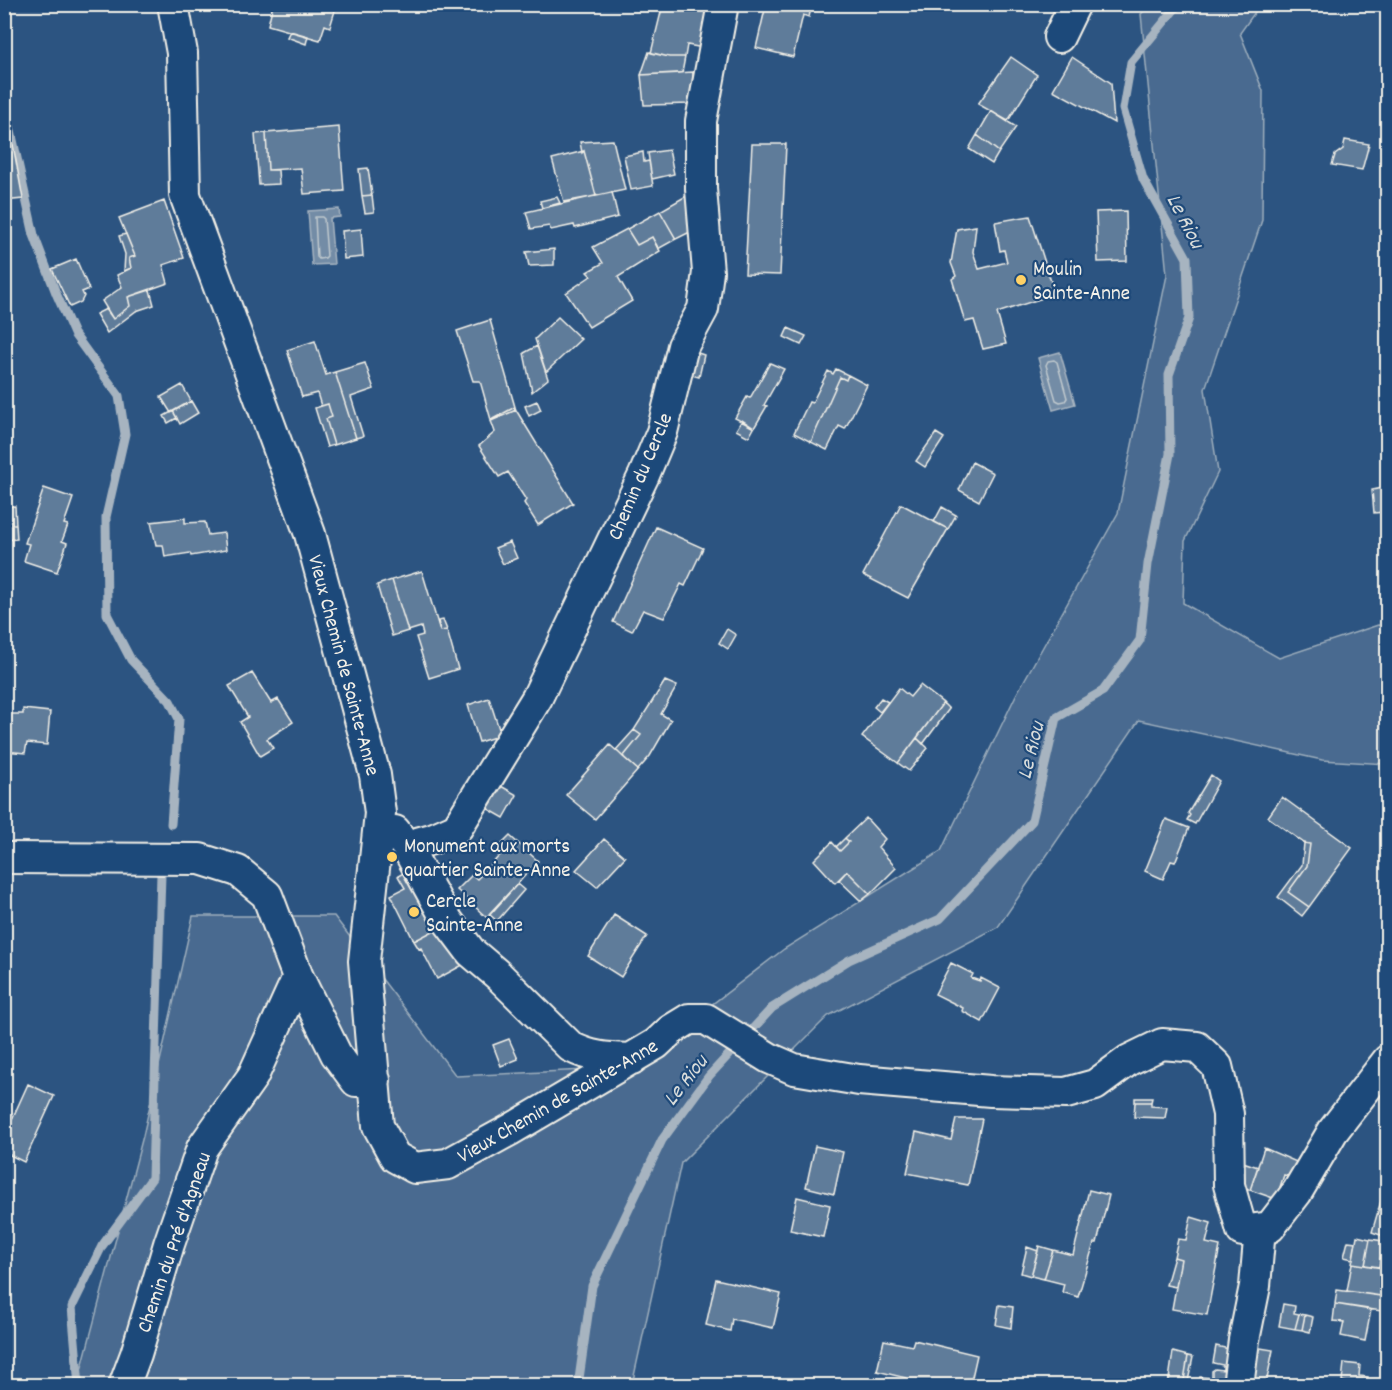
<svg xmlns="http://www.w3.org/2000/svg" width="1392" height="1390" viewBox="0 0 1392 1390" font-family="Dekko,sans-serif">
<rect width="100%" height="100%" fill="#2c5481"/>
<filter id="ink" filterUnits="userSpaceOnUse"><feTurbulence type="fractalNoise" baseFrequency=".0167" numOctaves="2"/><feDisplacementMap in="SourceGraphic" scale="12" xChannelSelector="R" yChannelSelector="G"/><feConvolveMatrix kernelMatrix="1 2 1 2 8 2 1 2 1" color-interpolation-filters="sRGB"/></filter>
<g filter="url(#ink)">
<path fill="#496b90" stroke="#9eaebc" stroke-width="1.5" d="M1150,5H1260L1240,33L1263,91L1262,220L1205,389L1218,472L1185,541L1183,603L1279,658L1378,625L1387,626V764L1322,760L1139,720L998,927L828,1016L681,1163L632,1385L77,1386L143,1136L193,916H334L456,1076L629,1068L784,949L941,851L1016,695L1118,513L1167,275L1141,14Z"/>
<path fill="#738ca6" stroke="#a7b4c0" stroke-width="1.5" d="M339,209L340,217L330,218L334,264L312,265L308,211Z
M1060,352L1075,404L1053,410L1038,358Z"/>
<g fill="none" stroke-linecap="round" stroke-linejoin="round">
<path stroke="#c0c9ce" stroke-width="1.5" d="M315,217H322L324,219L327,256L325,258L319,259L317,257Z
M1054,360L1057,362L1067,398L1065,401L1060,402L1056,400L1046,365L1048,361Z"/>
<path stroke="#a7b4c0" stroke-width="9" d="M4,112L9,122L34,235L56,293L74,334L119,396L125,434L106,517L107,614L131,660L170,701L179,719L171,824
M79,1386L72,1307L102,1246L152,1178L161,874
M578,1386L592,1286L662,1140L709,1076L772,1008L849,960L940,919L1032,821L1056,718L1103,691L1140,640L1148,564L1170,454L1169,375L1189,318L1187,258L1143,179L1123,109L1131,62L1179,4"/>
</g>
<path fill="#5e7b9a" stroke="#f4f1e8" stroke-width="1.5" d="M273,4H337L330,27L325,25L320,40L268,25Z
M663,4L685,8L686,4H712L703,48L687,45L685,57H669L651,53Z
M773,4H812L809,17L803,15L793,57L756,48L766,5L773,7Z
M290,31L308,36L306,44L287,37Z
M649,52L669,57H685L682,73L641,75Z
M1011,57L1037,75L1008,121L978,104Z
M1072,57L1111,83L1114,123L1053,90Z
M693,72V104L644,105L641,75Z
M991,111L1016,127L999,152L977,135Z
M339,127L344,191L304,194L301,168L268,170L266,133Z
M266,133L268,170H278L279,184L259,185L255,134Z
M977,135L999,152L992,164L969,149Z
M613,140L625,190L596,196L584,151L582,153L580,142Z
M1345,140L1369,144L1362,170L1332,165L1335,155L1343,149Z
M752,144H786L780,275L745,274Z
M13,145L23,199L4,201V146Z
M669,150L674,174L652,179L648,153Z
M584,151L596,196L564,202L552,159Z
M643,152L644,162L649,161L653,186L631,190L624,156Z
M368,168L372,195L362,196L359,169Z
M612,192L618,217L575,228L574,225L551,230L549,226L531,229L526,212Z
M372,195L374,212L365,213L362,196Z
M688,195L694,230L676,239L660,211Z
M557,197L560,203L542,208L540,201Z
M164,201L184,258L163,265L168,283L128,297L130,306L113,319L102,301L122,287L117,275L131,268L129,258L135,256L119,218Z
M660,211L676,239L658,249L652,237L637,245L627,229Z
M1126,211L1127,261L1098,262L1096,212Z
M1030,216L1055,294L997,313L1006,344L983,349L974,320L965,322L952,279L956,276L951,263L957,229L976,226L973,252L979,269L1007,262L1004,250L1000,251L995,222Z
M361,229L363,257L344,259L342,231Z
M627,229L637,245L652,237L660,251L618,277L632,301L589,327L566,293L591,276L587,272L603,263L593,247Z
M126,234L135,256L129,258L131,268L124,271L125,254L119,236Z
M554,249V265L529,266L526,252Z
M76,259L89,289L82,292L84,296L81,302L70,307L52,269Z
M150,290L154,305L136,311L107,333L96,314L106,309L113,319L130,306L128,297Z
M558,317L581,339L546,372L535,339Z
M490,320L515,407L491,420L480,381H473L457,331Z
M788,328L806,336L801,345L784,337Z
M315,341L326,375L335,372L356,438L334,445L326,419L332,417L328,404L321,406L317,393L302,397L287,350Z
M537,346L548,379L532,392L524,353Z
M695,352L704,355L699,377L688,374Z
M365,363L374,389L351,397L363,436L356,438L335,372Z
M770,363L784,369L764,405L767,406L754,428L735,418L747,397L750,398Z
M836,369L848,375L846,380L840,377L811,442L794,433L809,402L812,403L828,371L833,374Z
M848,375L867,385L845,429L839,426L827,450L811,442L840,377L846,380Z
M182,385L191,401L171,413L161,397Z
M191,401L198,413L180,424L173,411Z
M537,401L541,410L529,416L525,406Z
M328,404L332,417L326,419L334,445L327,447L315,408Z
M515,407L516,410L491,421V420Z
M516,410L573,503L538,525L524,503L526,500L508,472L499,477L479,446L495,432L491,421Z
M173,411L177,418L168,423L164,416Z
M742,420L754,428L749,437L736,430Z
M936,433L944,438L925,467L916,461Z
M972,462L993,473L979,501L959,490Z
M44,488L73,498L64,524L68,525L62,541L67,543L57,572L24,561L29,544L25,543Z
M1383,488L1384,512L1374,513L1372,490Z
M901,504L948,529L908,598L863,575Z
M15,506L16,524H4V507Z
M942,507L956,515L948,529L934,522Z
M185,518V523L205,522L208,535L224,533L226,550L191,556L190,553L165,557L163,545H156L151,522Z
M4,524H16L17,539L4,540Z
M656,527L703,548L685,586L681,584L664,618L643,610L632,631L613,622Z
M510,542L517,558L503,564L495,548Z
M422,571L440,631L447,630L458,669L429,678L416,637L423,635L421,627L408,631L392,580Z
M392,580L408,631L392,636L377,585Z
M443,620L447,630L440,631L438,621Z
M727,629L736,635L728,649L719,643Z
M252,673L271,703L278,699L293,722L267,739L273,748L260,756L240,722L248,717L229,686Z
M665,681L677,686L661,714L671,720L650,756L638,770L623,757L641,735L634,730Z
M920,685L943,703L898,763L862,737L899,688L910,697Z
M489,698L501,735L479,742L468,705Z
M881,698L888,702L880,712L874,707Z
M943,703L949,709L923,744L917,738Z
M23,709L50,712L47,745L27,743L25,753L5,751L9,714H23Z
M634,730L641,735L623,757L616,750Z
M917,738L928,748L909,771L898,763Z
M610,745L638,770L595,819L566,795Z
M1211,775L1219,781L1195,824L1187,820L1190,815L1188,813Z
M499,785L517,795L504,818L483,806Z
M1282,797L1352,848L1309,907L1288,892L1307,866L1310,844L1304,843L1268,817Z
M866,818L885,839L878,847L896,868L870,894L847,871L835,883L814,860L832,842L840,851L849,842L845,838Z
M1166,819L1189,828L1175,862L1171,861L1163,879L1145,871Z
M510,836L538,861L487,918L457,890L472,875L477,879L483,873L504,851L499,847Z
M845,838L849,842L840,851L836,847Z
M604,839L625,857L597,887L576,870Z
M1304,843L1310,844L1307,866L1288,892L1309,907L1302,916L1278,897L1302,865Z
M407,871L437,929L414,941L391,895L405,888L398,876Z
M847,871L870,894L861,901L839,880Z
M517,884L524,890L497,921L489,914Z
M614,915L647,936L621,977L588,956Z
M437,929L470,961L437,979L421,948L419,949L414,941Z
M951,963L973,974L971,978L980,981L981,978L1000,988L982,1022L962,1011L963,1008L935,994Z
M509,1039L518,1059L501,1066L493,1045Z
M28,1084L54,1096L24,1162L4,1152V1137Z
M1135,1098H1152L1151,1102H1135V1104Z
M1135,1102H1151V1106L1167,1107L1165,1118L1134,1117Z
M956,1119H982L968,1185L907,1173L916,1132L951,1140Z
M815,1146L843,1152L834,1194L806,1187Z
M1264,1148L1299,1163L1291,1177L1284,1175L1276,1199L1250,1190Z
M1243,1162L1258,1167L1250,1190H1245Z
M1089,1190L1109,1195L1097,1243H1094L1078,1297L1062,1292L1064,1284L1044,1279L1053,1250L1073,1255Z
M797,1197L830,1205L823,1237L790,1230Z
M1381,1201L1388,1203L1386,1237L1372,1232Z
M1191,1217L1211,1223L1206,1243L1220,1246L1207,1315L1172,1309L1181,1259L1174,1257L1178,1239L1186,1240Z
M1357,1236L1370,1239L1365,1265L1352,1263Z
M1370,1239L1383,1241L1379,1267L1365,1265Z
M1348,1241L1356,1242L1353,1259L1344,1257Z
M1039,1246L1053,1250L1044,1279L1031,1276Z
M1027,1247L1038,1251L1031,1276L1021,1273Z
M1174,1257L1181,1259L1176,1287L1166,1285Z
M1352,1263L1388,1269V1297L1347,1291Z
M716,1279L781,1294L773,1328L732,1319L730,1331L706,1325Z
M1337,1290L1388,1297V1312L1335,1304Z
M1283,1304L1295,1306L1294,1313L1299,1314L1295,1329L1279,1326Z
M1335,1304L1371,1310L1365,1341L1341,1336L1344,1322L1333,1321Z
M999,1305L1013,1307L1011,1328L996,1325Z
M1299,1314L1305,1315L1302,1330L1295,1329Z
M1305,1315L1313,1317L1310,1332L1302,1330Z
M884,1340L912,1346L914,1340L977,1355L970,1386H917L905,1383L906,1378L877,1371Z
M1216,1346L1234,1350V1386H1199L1200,1377L1212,1378V1371L1215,1369L1223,1370V1365L1213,1363Z
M1254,1347L1273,1350L1266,1384L1263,1382L1247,1380Z
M1173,1352L1188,1356L1183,1386H1168Z
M1188,1356L1193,1357L1187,1386H1183Z
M1344,1363L1360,1365L1359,1376L1368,1377L1367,1384L1346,1386V1382L1342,1381Z"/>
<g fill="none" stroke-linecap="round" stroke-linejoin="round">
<defs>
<path id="minor" d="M173,4L182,53L185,195L310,534L375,775L380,813L364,961L378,1126L395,1157L415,1168L448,1164L510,1130L656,1044L671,1030L689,1019H706L769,1058L794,1069L859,1080L991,1091L1066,1093L1095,1085L1129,1060L1162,1044L1197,1047L1217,1066L1228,1114L1229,1185L1242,1231L1270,1227L1297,1192L1333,1131L1388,1060
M1059,37L1075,4
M395,831L406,846L447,920L471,952L498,975L571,1047C592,1058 609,1058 632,1059
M406,846L432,839L457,828L537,698L644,475L662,432L683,346L703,309L708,272L701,189V121L723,4
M4,858L200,859L238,871L267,895L298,977L336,1054L356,1081L375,1080
M124,1386L136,1354L169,1244L202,1148L253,1076L298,977
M1238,1386L1244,1340L1255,1286L1260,1229"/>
</defs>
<use href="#minor" stroke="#f4f1e8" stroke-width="34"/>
<use href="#minor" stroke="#1f4a7a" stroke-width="30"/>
</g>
</g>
<g fill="#ffd166" stroke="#1f4a7a" stroke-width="2">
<circle cx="1021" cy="280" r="6"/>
<circle cx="392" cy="857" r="6"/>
<circle cx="414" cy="912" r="6"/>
</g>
<g text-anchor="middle" stroke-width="4.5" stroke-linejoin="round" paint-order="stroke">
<g font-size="21" fill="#f4f1e8" stroke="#1f4a7a" text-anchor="start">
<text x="1033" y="275">Moulin<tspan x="1033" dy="24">Sainte-Anne</tspan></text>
<text x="404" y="852">Monument aux morts<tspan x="404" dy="24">quartier Sainte-Anne</tspan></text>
<text x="426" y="907">Cercle<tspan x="426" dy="24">Sainte-Anne</tspan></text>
</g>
<g font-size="21" fill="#f4f1e8" stroke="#1f4a7a">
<text transform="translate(639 476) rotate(-67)" y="7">Chemin du Cercle</text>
<text transform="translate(345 665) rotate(75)" y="7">Vieux Chemin de Sainte-Anne</text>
<text transform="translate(557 1100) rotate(-30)" y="7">Vieux Chemin de Sainte-Anne</text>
<text transform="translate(173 1242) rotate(-71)" y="7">Chemin du Pré d'Agneau</text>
</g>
<g font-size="22" font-style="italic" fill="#dadddb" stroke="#1f4a7a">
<text transform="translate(1187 220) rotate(63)" y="8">Le Riou</text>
<text transform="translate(1029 750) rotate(-76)" y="8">Le Riou</text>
<text transform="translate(684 1079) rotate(-52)" y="8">Le Riou</text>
</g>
</g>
<rect width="1392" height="1390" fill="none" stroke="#1f4a7a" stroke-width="24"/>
<rect x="12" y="12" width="1368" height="1366" fill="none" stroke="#f4f1e8" stroke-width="2" filter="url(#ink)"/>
</svg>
